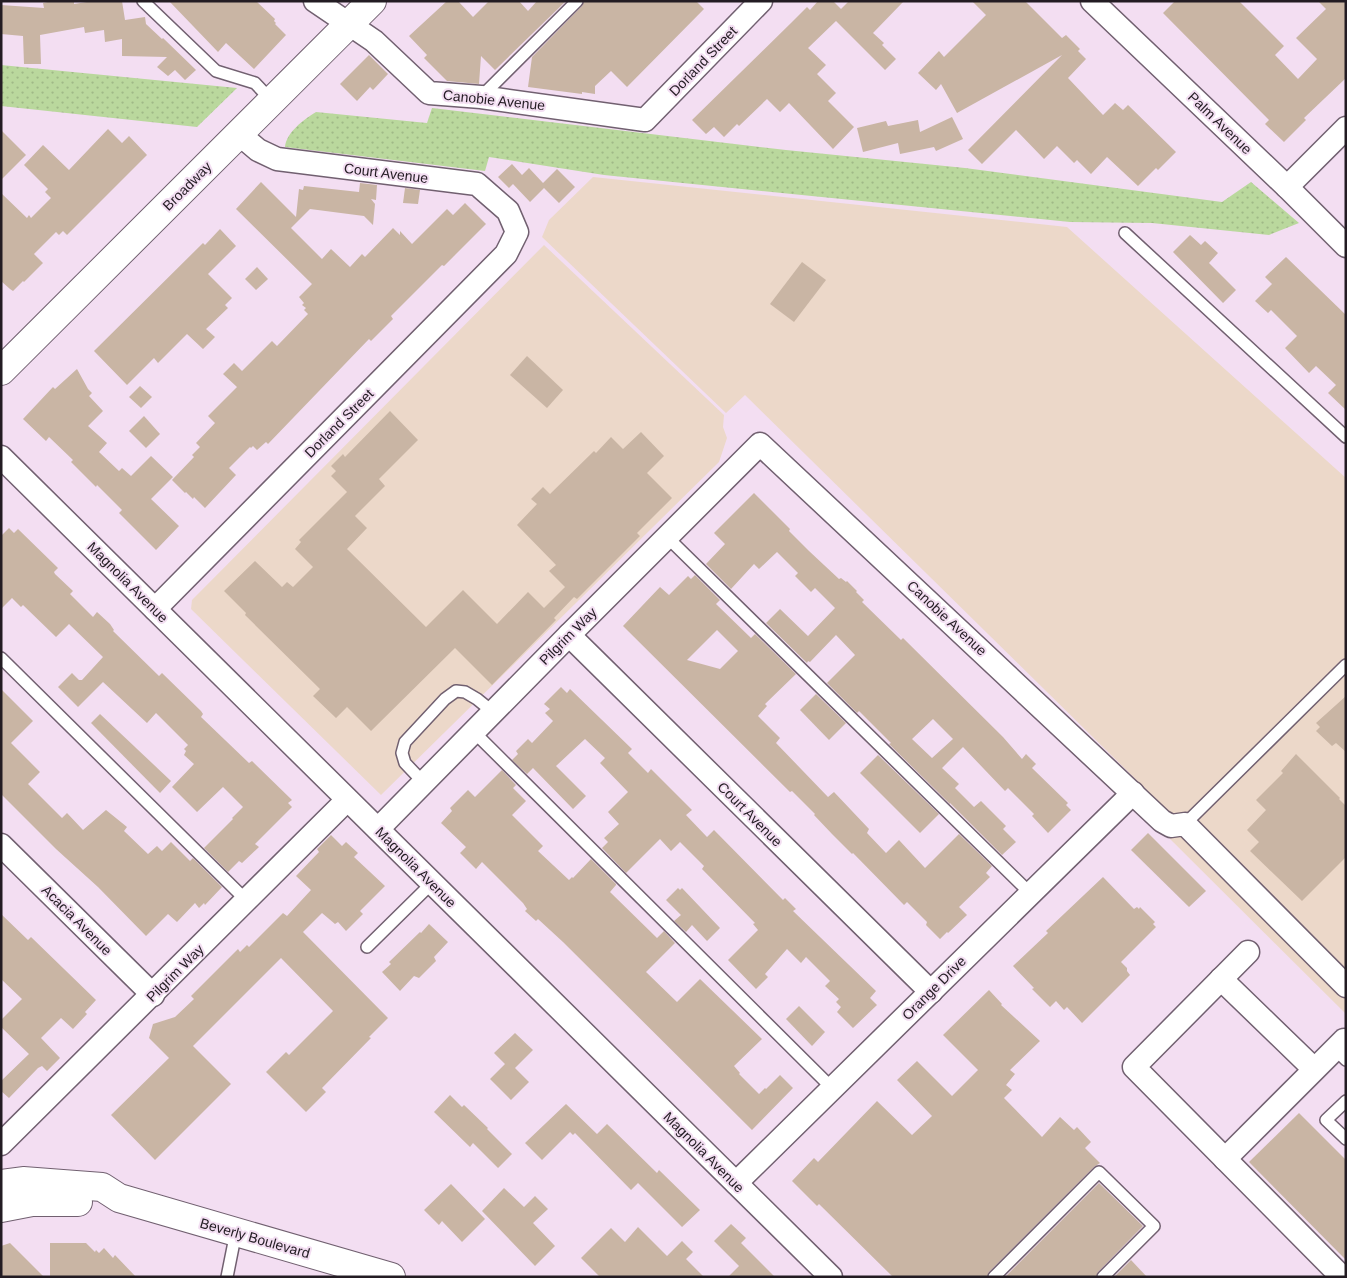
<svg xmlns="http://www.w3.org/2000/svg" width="1347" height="1278" viewBox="0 0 1347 1278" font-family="Helvetica,sans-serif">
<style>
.education{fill:#ecd8c9}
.grass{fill:url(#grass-dots)}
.building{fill:#c9b5a4;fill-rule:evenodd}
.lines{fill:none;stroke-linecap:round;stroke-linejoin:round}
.service-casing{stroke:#716070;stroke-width:14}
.minor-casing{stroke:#716070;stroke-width:25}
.tertiary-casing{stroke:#716070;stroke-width:30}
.secondary-casing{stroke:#716070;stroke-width:30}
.service{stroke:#fff;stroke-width:11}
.minor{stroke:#fff;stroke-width:22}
.tertiary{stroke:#fff;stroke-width:28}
.secondary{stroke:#fff;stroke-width:28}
.labels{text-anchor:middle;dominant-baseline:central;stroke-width:4;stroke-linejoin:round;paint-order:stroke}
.street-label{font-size:14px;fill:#231c23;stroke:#f3def2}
</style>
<defs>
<pattern id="grass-dots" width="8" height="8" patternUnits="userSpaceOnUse" patternTransform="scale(1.25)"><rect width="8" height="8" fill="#bad89d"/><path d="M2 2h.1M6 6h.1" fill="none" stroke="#a0b987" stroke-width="1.8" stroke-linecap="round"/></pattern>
</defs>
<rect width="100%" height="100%" fill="#f3def2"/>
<g class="education">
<polygon points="593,177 1067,227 1346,478 1346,1014 1159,828 1171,814 745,395 726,413 542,237 549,220"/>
<polygon points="544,245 724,415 723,427 727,438 719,462 381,795 191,609 192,600"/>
</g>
<g class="grass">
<polygon points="1,65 237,88 197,127 1,106"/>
<path d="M432 108 786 150 965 168 1222 202 1251 182 1299 223 1269 235 1152 223 1070 222 604 175 489 157 485 171 285 147C286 133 304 119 316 112L427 123Z"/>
</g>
<g class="building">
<polygon points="52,1 74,1 74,4 93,1 122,1 125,20 145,17 146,24 162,39 163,38 196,70 185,80 175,70 168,76 157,67 167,57 122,56 122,39 105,42 104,30 85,33 84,27 40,35 41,64 24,64 23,36 1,34 1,5 44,8 43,3"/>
<polygon points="169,1 256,1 275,19 274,21 276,23 275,24 286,35 254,69 226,43 218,52"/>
<polygon points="447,1 458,1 473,17 489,1 519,1 528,11 537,1 566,1 495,70 481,56 479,84 447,81 424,58 427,55 409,36"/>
<polygon points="584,1 696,1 704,9 627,87 611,71 595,86 595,94 582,92 582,94 528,87 532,57 582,6"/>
<polygon points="818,1 833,1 841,9 849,1 904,1 873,33 884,43 882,45 896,59 885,70 836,21 808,48 826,65 817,74 836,93 828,101 854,127 833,149 789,103 780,112 767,99 739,126 737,124 724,137 714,127 706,134 692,120 791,23 807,7 810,10"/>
<polygon points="972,1 1025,1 1062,38 1066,35 1080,49 1078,51 1086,59 1068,78 1103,115 1115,103 1123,110 1128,105 1176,152 1158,170 1156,168 1138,186 1107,157 1091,174 1077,160 1074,163 1057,146 1044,159 1016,130 982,164 968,150 1062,55 957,113 941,84 936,90 918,73 939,51 944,57 986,15"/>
<polygon points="1175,1 1239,1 1284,46 1275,55 1298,79 1317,59 1296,38 1326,9 1318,1 1346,1 1346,78 1304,118 1306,120 1284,142 1265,124 1269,120 1163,13"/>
<polygon points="369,55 388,74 373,90 370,87 357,101 340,84"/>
<polygon points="952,117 963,139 936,151 934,147 900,154 898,143 863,152 857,128 886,121 888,126 918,120 920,132"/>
<polygon points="108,129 122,143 129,136 147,155 67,235 63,231 59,235 56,232 34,254 43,263 24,282 23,281 13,291 10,289 1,281 1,193 27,218 29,215 31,218 51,198 45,192 48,189 24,165 43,145 69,170"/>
<polygon points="1,130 26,155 1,180"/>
<polygon points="512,164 522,175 529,168 543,183 557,169 575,187 559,203 544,188 530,202 513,184 509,188 498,177"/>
<polygon points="261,182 296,217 299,189 303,190 304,186 359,192 360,183 377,185 376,200 371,199 375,204 373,225 364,216 310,209 291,228 322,259 331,249 350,267 362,254 365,257 393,228 400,235 400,231 412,244 447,209 453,215 465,203 486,224 444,266 442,265 391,316 393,319 371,341 369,339 268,444 266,442 257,450 253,446 251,448 250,447 229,468 236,475 205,508 194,497 193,499 186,492 185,493 172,480 194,457 192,455 200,447 196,443 215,423 208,416 237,387 223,374 234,363 242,371 272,341 277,346 308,314 304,310 306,308 302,305 304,303 299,297 312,284 236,209"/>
<polygon points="405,188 420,190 418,204 403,203"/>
<polygon points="220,229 236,246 208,274 232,298 225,305 228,308 206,329 215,337 203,349 187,334 158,363 154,358 127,385 94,351 203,243 205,245"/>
<polygon points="1190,235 1201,245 1205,241 1218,253 1209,263 1236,290 1223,303 1173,252"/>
<polygon points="1286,257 1346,315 1346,410 1328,393 1336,385 1316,366 1309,373 1285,348 1297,336 1271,310 1268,313 1255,301 1272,284 1265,277"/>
<polygon points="802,262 826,280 794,322 770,304"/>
<polygon points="257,267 268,279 256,290 245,279"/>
<polygon points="527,356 563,390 547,408 510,375"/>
<polygon points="77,369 88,389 92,393 89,396 103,411 88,426 107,443 99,452 119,471 122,468 131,476 151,456 173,477 151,499 179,526 156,550 119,513 122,510 97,485 96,487 71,462 73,460 49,437 46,441 23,419 53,387 55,389"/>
<polygon points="140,386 152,397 141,408 129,397"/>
<polygon points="390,411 418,440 379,479 385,486 355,516 367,528 347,549 426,627 463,590 497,624 528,592 544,608 565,587 549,571 556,565 517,525 537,504 531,499 543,487 550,494 594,451 596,453 611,437 623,449 641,432 664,456 647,473 672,498 637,533 640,536 577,599 574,597 554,618 556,620 492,685 455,648 371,731 347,707 336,718 313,696 320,689 245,615 246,613 224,591 255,561 282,587 287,582 293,587 313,567 295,549 301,542 299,540 347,492 331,476 336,471 331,466 343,454 345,457"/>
<polygon points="144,416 160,434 146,448 129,431"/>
<path d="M754 493 790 529 789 531 809 551 839 579 841 578 846 582 847 581 857 591 856 592 864 600 862 602 901 640 903 638 1003 737 1022 759 1026 754 1036 764 1032 768 1068 803 1066 805 1071 810 1048 833 1032 816 1034 814 1008 788 1005 791 963 747 942 768 959 784 955 788 974 807 981 801 1006 826 1003 829 1016 842 1002 855 950 803V804L889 744 891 743 859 711 857 713 827 683 855 655 836 635 810 662 808 661 807 663 766 623 780 609 808 636 835 608 815 588 811 592 795 576 798 573 777 552 759 569 754 564 731 589 706 564 725 544 714 533ZM933 719 953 739 932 758 912 739Z"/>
<polygon points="9,528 14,533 18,529 58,568 54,572 55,574 73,591 70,594 93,617 97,612 110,624 114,630 113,631 159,676 162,673 201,711 203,714 201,717 249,763 252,761 292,800 288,803 292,807 255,844 259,847 242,863 239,861 228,872 204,848 233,819 232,818 243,807 223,787 197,812 172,787 194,764 184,755 186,751 184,749 188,745 156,713 147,723 103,682 78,707 58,687 72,673 79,680 82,680 103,657 69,624 56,637 23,605 21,607 12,598 1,609 1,536"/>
<path d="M695 575 720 600 716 604 751 638 755 634 796 674 765 704 767 706 758 716 780 738 776 743 828 797 834 792 869 829 867 833 886 853 899 840 925 868 959 834 992 866 986 873 990 877 959 907 967 915 948 933 947 932 940 939 926 925 927 922 907 902 904 905 853 853 852 854 832 834 814 815 815 814 792 791 790 792 623 626 660 587 669 595 688 576 691 579ZM717 630 738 651 720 669 687 660Z"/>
<polygon points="561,687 567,693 570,689 632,749 628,753 648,773 651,769 692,810 686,815 707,837 714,830 783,900 785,898 796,909 793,911 876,991 870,998 877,1005 853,1028 837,1012 841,1007 836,1002 839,999 825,986 830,981 806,957 801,963 787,949 765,974 768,977 756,989 728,960 758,930 753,924 755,923 702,869 704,866 680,842 671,851 660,839 626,873 602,848 608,842 604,838 619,824 608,812 628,792 600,763 605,758 585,739 556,766 586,796 573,809 533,768 527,774 512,760 518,754 516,751 528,739 532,743 553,721 545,713 550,709 544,704"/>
<polygon points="1,689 33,721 11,743 40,772 28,784 62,818 67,813 83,830 106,810 127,827 124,831 148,854 157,846 162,851 171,842 190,861 193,858 222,887 205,905 204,903 199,908 195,903 177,922 168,914 146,936 98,887 56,849 1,794"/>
<polygon points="816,694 846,723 829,740 800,710"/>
<polygon points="1346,696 1346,752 1336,743 1332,746 1316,731 1320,727 1316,723"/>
<polygon points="100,714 171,781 160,793 91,723"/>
<polygon points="1296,754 1340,798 1339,799 1346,806 1346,857 1302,901 1250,851 1259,842 1247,830 1266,810 1256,800 1283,773 1281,771"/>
<polygon points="878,755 939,814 920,833 860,773"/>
<polygon points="502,770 516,785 513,788 526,801 512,815 543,846 538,851 569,880 572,877 573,878 591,859 616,884 616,885 610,892 657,938 664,931 675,943 646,972 677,1002 700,979 762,1039 734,1066 740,1073 739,1074 759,1094 765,1088 766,1089 780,1075 793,1088 752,1130 563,942 538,919 536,921 525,911 527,909 523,903 482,862 476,869 460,853 466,847 441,823 452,811 450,808 468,790 475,797"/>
<polygon points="1148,833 1206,891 1189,907 1131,850"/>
<polygon points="331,835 342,846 346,842 358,853 354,857 385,886 360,911 363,914 346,931 338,922 335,924 322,913 303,932 388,1018 369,1037 371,1038 322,1088 326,1092 306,1112 266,1072 286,1052 289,1055 333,1011 281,958 193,1046 231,1084 155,1160 111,1115 169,1058 149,1038 153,1024 175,1017 194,999 191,996 238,949 240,952 247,945 249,947 283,913 287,916 311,890 296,876 319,852 317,849"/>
<polygon points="1103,877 1134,909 1137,907 1139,909 1140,907 1155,922 1153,924 1156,927 1121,962 1127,968 1127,971 1130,975 1082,1023 1067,1007 1064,1010 1056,1001 1050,1007 1032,989 1034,988 1013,966 1048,933 1046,931"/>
<polygon points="678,888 680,890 682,888 720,928 707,941 692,925 686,932 674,921 681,915 666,900"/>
<polygon points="1,914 28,940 31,937 96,1000 85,1012 87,1014 73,1029 61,1018 41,1038 60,1058 47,1071 42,1066 38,1068 9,1098 1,1091 1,1081 29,1054 1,1027 1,1020 22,999 1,979"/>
<polygon points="429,924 448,942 434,957 436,961 419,978 414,976 400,991 382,972 391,964 389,962 420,932 421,933"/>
<polygon points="989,990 1002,1004 1001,1005 1040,1041 1010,1070 1015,1074 1006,1085 1012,1090 1004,1098 1042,1137 1060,1117 1074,1130 1077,1127 1091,1142 1085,1148 1100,1163 1094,1167 989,1272 987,1277 893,1277 819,1204 817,1206 792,1181 814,1158 818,1162 877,1101 912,1135 932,1116 897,1080 917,1061 952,1096 978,1070 943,1035"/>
<polygon points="799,1006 825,1032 812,1046 786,1019"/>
<polygon points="515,1033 533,1050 515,1068 529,1082 511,1100 490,1079 505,1064 494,1053"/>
<polygon points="450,1095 462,1107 464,1105 488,1128 487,1129 512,1154 498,1168 473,1143 470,1147 434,1112"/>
<polygon points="566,1104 597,1134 607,1124 657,1173 659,1170 700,1210 682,1227 638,1183 631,1190 575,1133 573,1135 570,1132 542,1160 525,1143"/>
<polygon points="1299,1113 1346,1160 1346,1260 1249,1162"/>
<polygon points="1099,1183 1143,1226 1098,1272 1096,1277 1005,1277"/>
<polygon points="451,1184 485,1219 462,1242 442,1221 439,1225 424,1210"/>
<polygon points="504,1188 524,1207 535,1196 548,1209 533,1223 555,1246 535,1266 482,1211"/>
<polygon points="731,1224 746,1238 741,1243 775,1277 728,1277 739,1266 714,1241"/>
<polygon points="638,1227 667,1256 682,1241 693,1252 686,1259 704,1277 600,1277 581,1258 611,1228 625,1242"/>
<polygon points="10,1243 44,1277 1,1277 1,1246"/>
<polygon points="50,1243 86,1243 95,1252 96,1250 99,1253 104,1248 113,1258 115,1255 136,1277 50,1277"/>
<polygon points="1131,1260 1147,1277 1114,1277"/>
</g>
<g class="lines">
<defs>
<g id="service">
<polyline points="143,1 216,71 255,83 272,101"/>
<polyline points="481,97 577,1"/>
<polyline points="1125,233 1346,437"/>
<polyline points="667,537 1030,893"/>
<polyline points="1,658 247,901"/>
<polyline points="474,732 832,1088"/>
<polyline points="424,783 405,763 402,753 405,742 445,699 456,691 465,692 477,699 493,712"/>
<polyline points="1185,824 1346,665"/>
<polyline points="367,947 432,883"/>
<polyline points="1335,1049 1346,1060"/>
<polyline points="1346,1101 1326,1120 1346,1139"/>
<polyline points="227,1277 236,1232"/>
<polyline points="994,1277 1099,1172 1154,1226 1103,1277"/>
</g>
<g id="minor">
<polyline points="315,1 374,41 429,93 481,97 645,120 761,1"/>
<polyline points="1092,1 1287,187 1346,246"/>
<polyline points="1287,187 1346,128"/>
<polyline points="1,457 831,1277"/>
<polyline points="155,609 506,254 517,232 508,211 477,184 277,159 258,150 239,134"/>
<polyline points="569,635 931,992"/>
<polyline points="378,829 569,635 760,444 1162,821 1171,826 1185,824 1346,986"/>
<polyline points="1,845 153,995"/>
<polyline points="1248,952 1134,1067 1342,1277"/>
<polyline points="1221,979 1314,1069"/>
<polyline points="1,1144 347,800"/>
<polyline points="1225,1159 1344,1040"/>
<polyline points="736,1183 1133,793"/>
</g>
<polyline id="tertiary" points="1,371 372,1"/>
<g id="secondary">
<polyline points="1,1184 23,1181 102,1187 119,1198 391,1277"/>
<polyline points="1,1208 32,1202 78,1202"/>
</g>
</defs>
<use href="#service" class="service-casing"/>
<use href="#minor" class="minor-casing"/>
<use href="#tertiary" class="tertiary-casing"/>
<use href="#secondary" class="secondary-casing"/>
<use href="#service" class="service"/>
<use href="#minor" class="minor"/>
<use href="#tertiary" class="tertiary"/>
<use href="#secondary" class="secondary"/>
</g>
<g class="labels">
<g class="street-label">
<text transform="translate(703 61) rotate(-46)">Dorland Street</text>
<text transform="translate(494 100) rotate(6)">Canobie Avenue</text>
<text transform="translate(1220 123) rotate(44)">Palm Avenue</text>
<text transform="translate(386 173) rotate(7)">Court Avenue</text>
<text transform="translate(187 186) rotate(-45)">Broadway</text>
<text transform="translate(339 423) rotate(-45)">Dorland Street</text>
<text transform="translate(128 582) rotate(45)">Magnolia Avenue</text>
<text transform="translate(947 618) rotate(43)">Canobie Avenue</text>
<text transform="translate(568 636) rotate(-45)">Pilgrim Way</text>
<text transform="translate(750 814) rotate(45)">Court Avenue</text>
<text transform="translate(416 867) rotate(45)">Magnolia Avenue</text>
<text transform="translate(77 920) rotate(45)">Acacia Avenue</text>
<text transform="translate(175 973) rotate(-45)">Pilgrim Way</text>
<text transform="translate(934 988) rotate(-45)">Orange Drive</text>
<text transform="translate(704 1152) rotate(45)">Magnolia Avenue</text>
<text transform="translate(255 1238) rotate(16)">Beverly Boulevard</text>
</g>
</g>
<rect width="1347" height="1278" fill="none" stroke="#231c23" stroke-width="5"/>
</svg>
